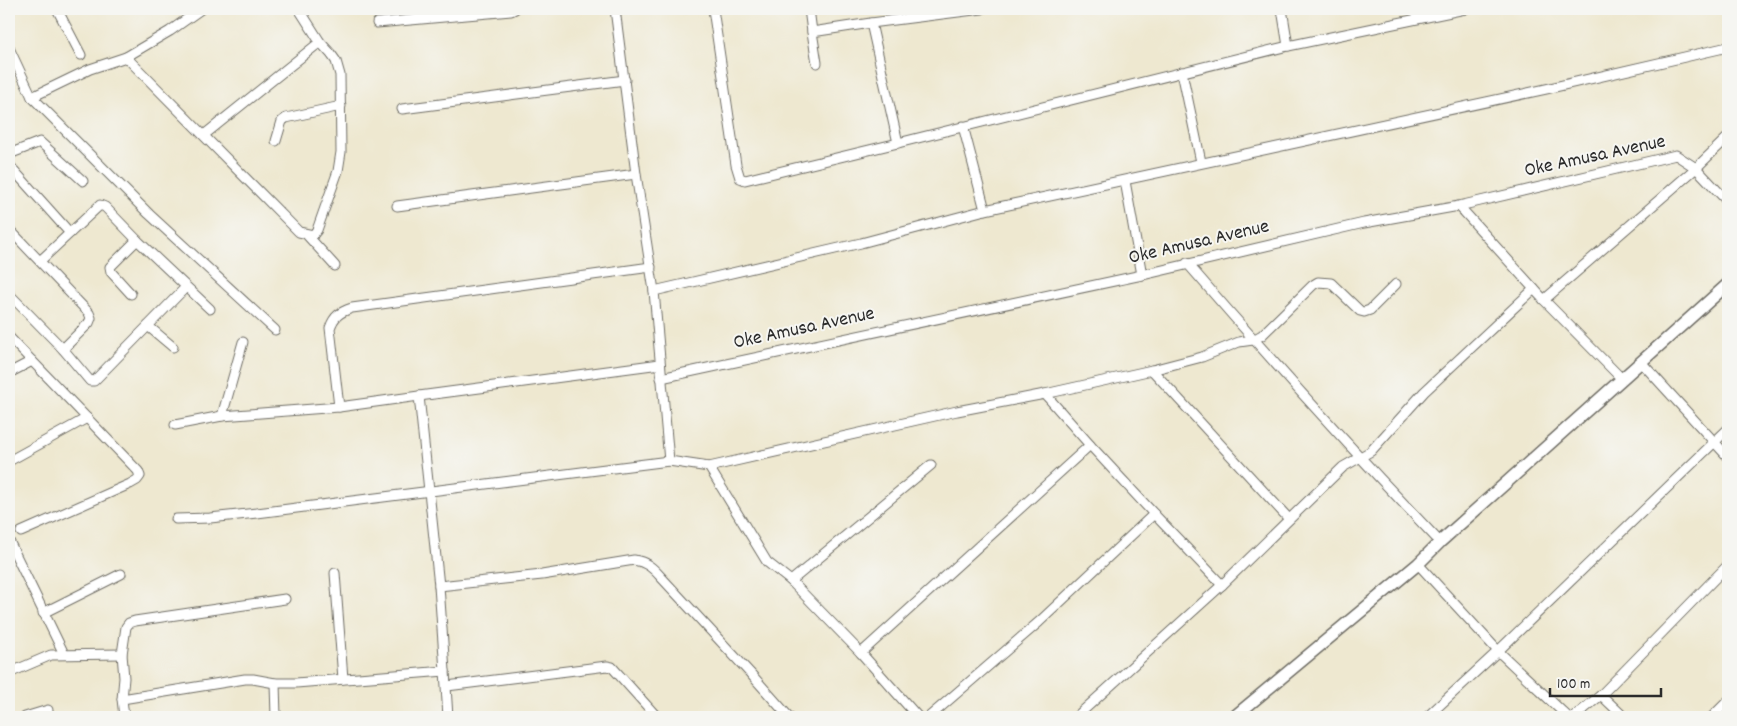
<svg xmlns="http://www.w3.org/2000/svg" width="1737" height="726" viewBox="0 0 1737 726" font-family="Dekko,sans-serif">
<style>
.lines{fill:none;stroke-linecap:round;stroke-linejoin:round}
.minor-casing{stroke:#6f6d65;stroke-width:11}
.tertiary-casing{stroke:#6f6d65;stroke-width:14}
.minor{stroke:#fff;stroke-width:9}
.tertiary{stroke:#fff;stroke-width:11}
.labels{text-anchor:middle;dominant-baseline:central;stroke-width:4;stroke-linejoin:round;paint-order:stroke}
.street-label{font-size:20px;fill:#2b2b2b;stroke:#f6f6f2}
</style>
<rect width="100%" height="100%" fill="#f6f6f2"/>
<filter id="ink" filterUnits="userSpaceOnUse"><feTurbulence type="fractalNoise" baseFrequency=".02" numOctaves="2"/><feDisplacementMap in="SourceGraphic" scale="10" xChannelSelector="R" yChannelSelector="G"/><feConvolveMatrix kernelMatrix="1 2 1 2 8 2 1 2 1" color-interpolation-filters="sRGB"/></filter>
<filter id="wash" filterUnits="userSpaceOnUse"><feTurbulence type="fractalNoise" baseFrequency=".0096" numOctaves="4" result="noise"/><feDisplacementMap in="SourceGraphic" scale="20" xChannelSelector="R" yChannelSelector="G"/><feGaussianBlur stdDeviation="1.12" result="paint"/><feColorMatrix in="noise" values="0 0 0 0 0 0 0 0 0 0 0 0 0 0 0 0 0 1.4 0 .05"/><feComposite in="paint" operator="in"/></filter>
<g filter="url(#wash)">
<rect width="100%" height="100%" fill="#eee8d0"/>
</g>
<g filter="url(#ink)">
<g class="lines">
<defs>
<g id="minor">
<polyline points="57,9 81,55"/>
<polyline points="615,9 636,174 654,291"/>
<polyline points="713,9 736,165 740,178 745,180 898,143 1288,46 1465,9"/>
<polyline points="809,9 812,32 871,23 898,143"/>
<polyline points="1282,9 1288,46"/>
<polyline points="377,23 511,11 515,9"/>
<polyline points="871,23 982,9"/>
<polyline points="812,32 817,63"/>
<polyline points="9,48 32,97"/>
<polyline points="126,57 170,31 201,9"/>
<polyline points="1182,72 1201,162"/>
<polyline points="402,109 625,80"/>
<polyline points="963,126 985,210"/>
<polyline points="204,135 320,42"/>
<polyline points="276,141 282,121 286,118 341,106"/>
<polyline points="9,154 40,142 83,181"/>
<polyline points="9,165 70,233"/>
<polyline points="1125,181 1142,275"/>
<polyline points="397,206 636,174"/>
<polyline points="1459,206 1544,300 1622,379"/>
<polyline points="9,229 89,313 91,318 89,323 63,349"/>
<polyline points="307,235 335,266"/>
<polyline points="40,261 100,205 105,207 137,240 210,309"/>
<path d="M1187 263C1269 358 1353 451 1440 542"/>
<polyline points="9,294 63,349 90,381 94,381 186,287"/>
<polyline points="131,294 111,272 110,267 137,240"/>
<polyline points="1544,300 1696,168 1728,137"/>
<polyline points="148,326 173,347"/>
<polyline points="275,330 149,214 32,97 90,69 126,57 299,232 313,235 317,230 338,171 341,152 340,75 336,61 331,54 320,42 299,9"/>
<polyline points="9,337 138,471 140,476 137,480 130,484 21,532"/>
<polyline points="1642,363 1728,457"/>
<path d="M660 364 419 396 439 586 542 575 634 560C646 562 652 567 660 576L750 673 789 717"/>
<polyline points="1152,370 1289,519"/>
<polyline points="9,373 32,361"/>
<polyline points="661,378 1142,275 1364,223 1459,206 1676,155 1696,168 1728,202"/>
<path d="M339 407 330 328C334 316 340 312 352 308L651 267"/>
<polyline points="222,416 243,342"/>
<polyline points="175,425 222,416 339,407 419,396"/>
<polyline points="1090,445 1154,514"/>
<polyline points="9,461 87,418"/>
<polyline points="709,467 957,411 1045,394 1152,370 1202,357 1239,342 1253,340 1262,335 1313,285 1318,282 1331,283 1360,311 1364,312 1370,310 1396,284"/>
<polyline points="176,519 210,518 257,513 669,461"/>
<polyline points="9,541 64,654"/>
<polyline points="1418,564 1498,651 1568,717"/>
<polyline points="335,573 343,679"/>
<polyline points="791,581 931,465"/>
<polyline points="285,599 135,621 129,623 126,627 122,654 124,678 122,699 245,679 253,679 275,683 296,683 445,671 439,586"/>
<polyline points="43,613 121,574"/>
<polyline points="861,653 1090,445 1045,394"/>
<polyline points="445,671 448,717"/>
<polyline points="9,673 51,655 122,654"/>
<polyline points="275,683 276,717"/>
<polyline points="447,686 607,666 612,667 657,717"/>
<polyline points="1601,695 1624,717"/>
<polyline points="122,699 124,717"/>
<polyline points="25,717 48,710"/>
<polyline points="918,717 861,653 791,581 767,562 709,467 669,461 654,291 861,243 985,210 1546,89 1728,47"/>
<polyline points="929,717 1039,622 1154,514 1222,585"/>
<polyline points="1076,717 1222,585 1343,467 1371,451 1424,392 1534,289"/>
<polyline points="1427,717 1495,654 1728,429"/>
<polyline points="1574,717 1601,695 1728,565"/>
<polyline points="1712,717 1728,701"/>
</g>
<polyline id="tertiary" points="1234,717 1418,564 1440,542 1728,284"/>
</defs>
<use href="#minor" class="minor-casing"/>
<use href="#tertiary" class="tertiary-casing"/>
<use href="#minor" class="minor"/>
<use href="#tertiary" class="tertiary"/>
</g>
</g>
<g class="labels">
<g class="street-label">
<text transform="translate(1595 157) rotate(-12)">Oke Amusa Avenue</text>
<text transform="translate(1199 243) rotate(-13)">Oke Amusa Avenue</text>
<text transform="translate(804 329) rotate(-12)">Oke Amusa Avenue</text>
</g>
</g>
<rect width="1737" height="726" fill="none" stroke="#f6f6f2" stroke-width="30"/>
<path d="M1550 688v8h111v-8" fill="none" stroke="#2b2b2b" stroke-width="2.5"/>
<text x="1557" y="688" font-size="15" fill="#2b2b2b" stroke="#f6f6f2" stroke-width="4" paint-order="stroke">100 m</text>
</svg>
